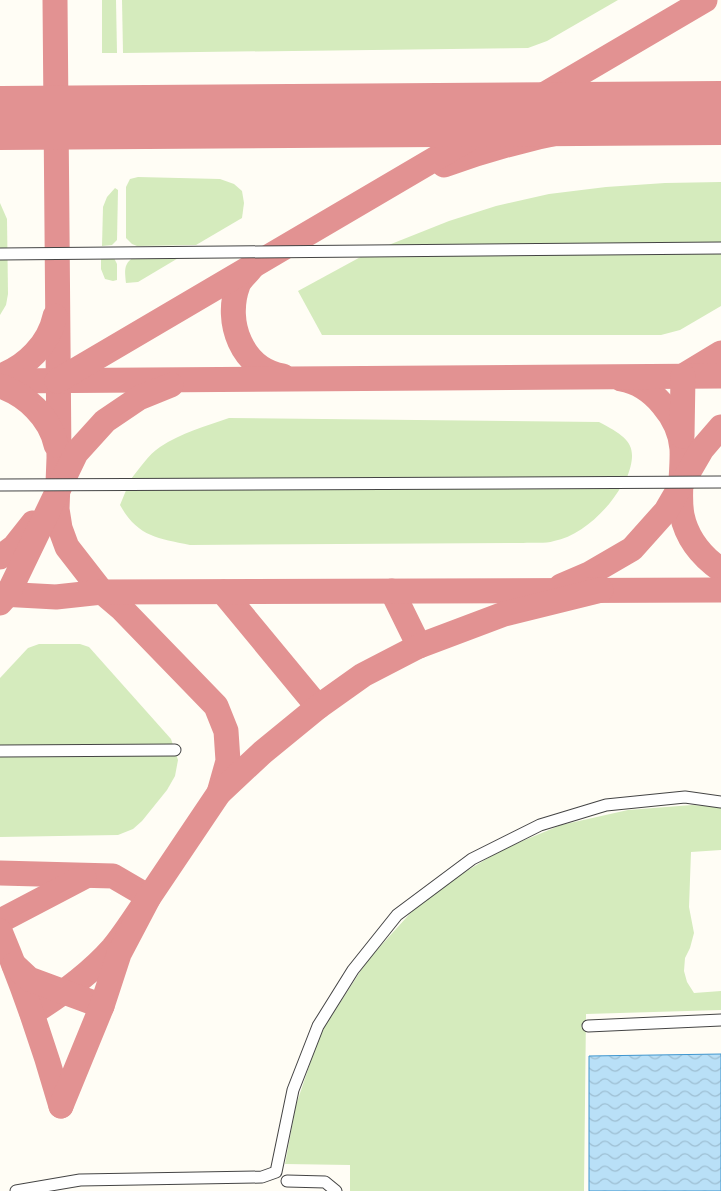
<svg xmlns="http://www.w3.org/2000/svg" width="721" height="1191" viewBox="0 0 721 1191" font-family="Georgia,serif">
<style>
.grass{fill:#d5ebbd}
.water{fill:url(#water-waves);stroke:#3f96cf}
.lines{fill:none;stroke-linecap:round;stroke-linejoin:round}
.taxiway{stroke:#e29292;stroke-width:25}
.runway{stroke:#e29292;stroke-width:64}
.minor-casing{stroke:#444;stroke-width:13}
.minor{stroke:#fff;stroke-width:11}
</style>
<defs>
<pattern id="water-waves" width="16" height="10" patternUnits="userSpaceOnUse" patternTransform="scale(1.25)"><rect width="16" height="10" fill="#b9e0f7"/><path d="M0 5q4-4 8 0t8 0" fill="none" stroke="#9ebfd3"/></pattern>
</defs>
<rect width="100%" height="100%" fill="#fffdf5"/>
<g class="grass">
<polygon points="102,0 116,0 117,53 102,53"/>
<polygon points="122,0 618,0 547,41 528,48 123,53"/>
<polygon points="138,177 220,179 234,184 242,191 244,203 242,218 196,245 137,246 132,244 126,238 126,187 130,179"/>
<polygon points="721,182 721,306 680,330 661,335 322,335 298,291 366,254 449,221 496,206 549,194 606,187 665,183"/>
<polygon points="115,188 118,190 117,240 112,245 102,246 103,207 107,197"/>
<polygon points="0,203 7,219 8,294 6,305 0,315"/>
<polygon points="101,257 114,258 117,264 117,280 113,281 105,279 101,269"/>
<path d="M134 257H180L138 282 126 283C125 271 123 264 134 257Z"/>
<path d="M229 418 599 422C629 438 640 445 626 480L131 479C140 468 148 455 160 447 181 433 206 426 229 418Z"/>
<path d="M622 485C609 509 581 536 554 541 545 544 533 542 523 543L190 545C157 538 138 537 120 505L127 488Z"/>
<polygon points="39,644 80,644 89,647 171,739 178,760 175,776 167,790 142,821 133,829 118,835 0,837 0,678 28,648"/>
<polygon points="692,805 721,807 721,850 691,852 689,907 694,933 690,948 685,958 684,971 687,982 694,993 721,991 721,1010 586,1014 584,1191 350,1191 350,1165 285,1164 296,1105 320,1034 367,961 415,908 460,875 503,849 561,825 628,810"/>
</g>
<polygon class="water" points="721,1054 721,1191 589,1191 589,1056"/>
<g class="lines">
<g class="taxiway">
<polyline points="55,0 59,458 57,509 60,528 67,547 102,592 122,609 216,706 226,731 228,761 219,793"/>
<path d="M444 165C532 133 613 120 706 114"/>
<path d="M252 267C248 273 240 279 238 285 224 322 242 369 283 376"/>
<path d="M0 376C26 367 49 344 55 316"/>
<polyline points="683,376 721,353"/>
<path d="M621 379C652 384 680 418 682 449 683 471 678 494 682 515 687 539 701 556 721 570"/>
<polyline points="0,381 721,376"/>
<polyline points="57,381 705,0"/>
<path d="M0 386C26 395 50 417 56 445"/>
<polyline points="682,436 683,376"/>
<polyline points="0,557 14,547 33,523"/>
<polyline points="561,586 589,574 632,549 666,511 702,449 721,427"/>
<polyline points="392,591 419,646"/>
<polyline points="223,592 318,707"/>
<polyline points="0,594 56,597 102,592 721,590"/>
<polyline points="0,603 8,594 76,453 105,421 139,398 171,385"/>
<path d="M0 873 113 876 149 897C137 914 126 932 113 948 90 974 61 995 32 1013"/>
<polyline points="0,921 84,877"/>
<path d="M0 931C24 988 44 1046 61 1106"/>
<polyline points="14,965 29,979 102,1006"/>
<polyline points="61,1106 102,1006 119,954 149,897 219,793 263,752 318,707 363,675 419,646 504,614 601,590"/>
</g>
<polyline class="runway" points="0,118 721,113"/>
<defs>
<g id="minor">
<polyline points="0,254 721,248"/>
<polyline points="0,485 721,482"/>
<polyline points="0,751 175,750"/>
<polyline points="588,1026 721,1020"/>
<polyline points="287,1181 325,1182 336,1191"/>
<polyline points="16,1191 80,1180 262,1177 276,1172 293,1090 318,1026 353,970 397,915 472,859 540,825 606,805 685,797 721,802"/>
</g>
</defs>
<use href="#minor" class="minor-casing"/>
<use href="#minor" class="minor"/>
</g>
</svg>
